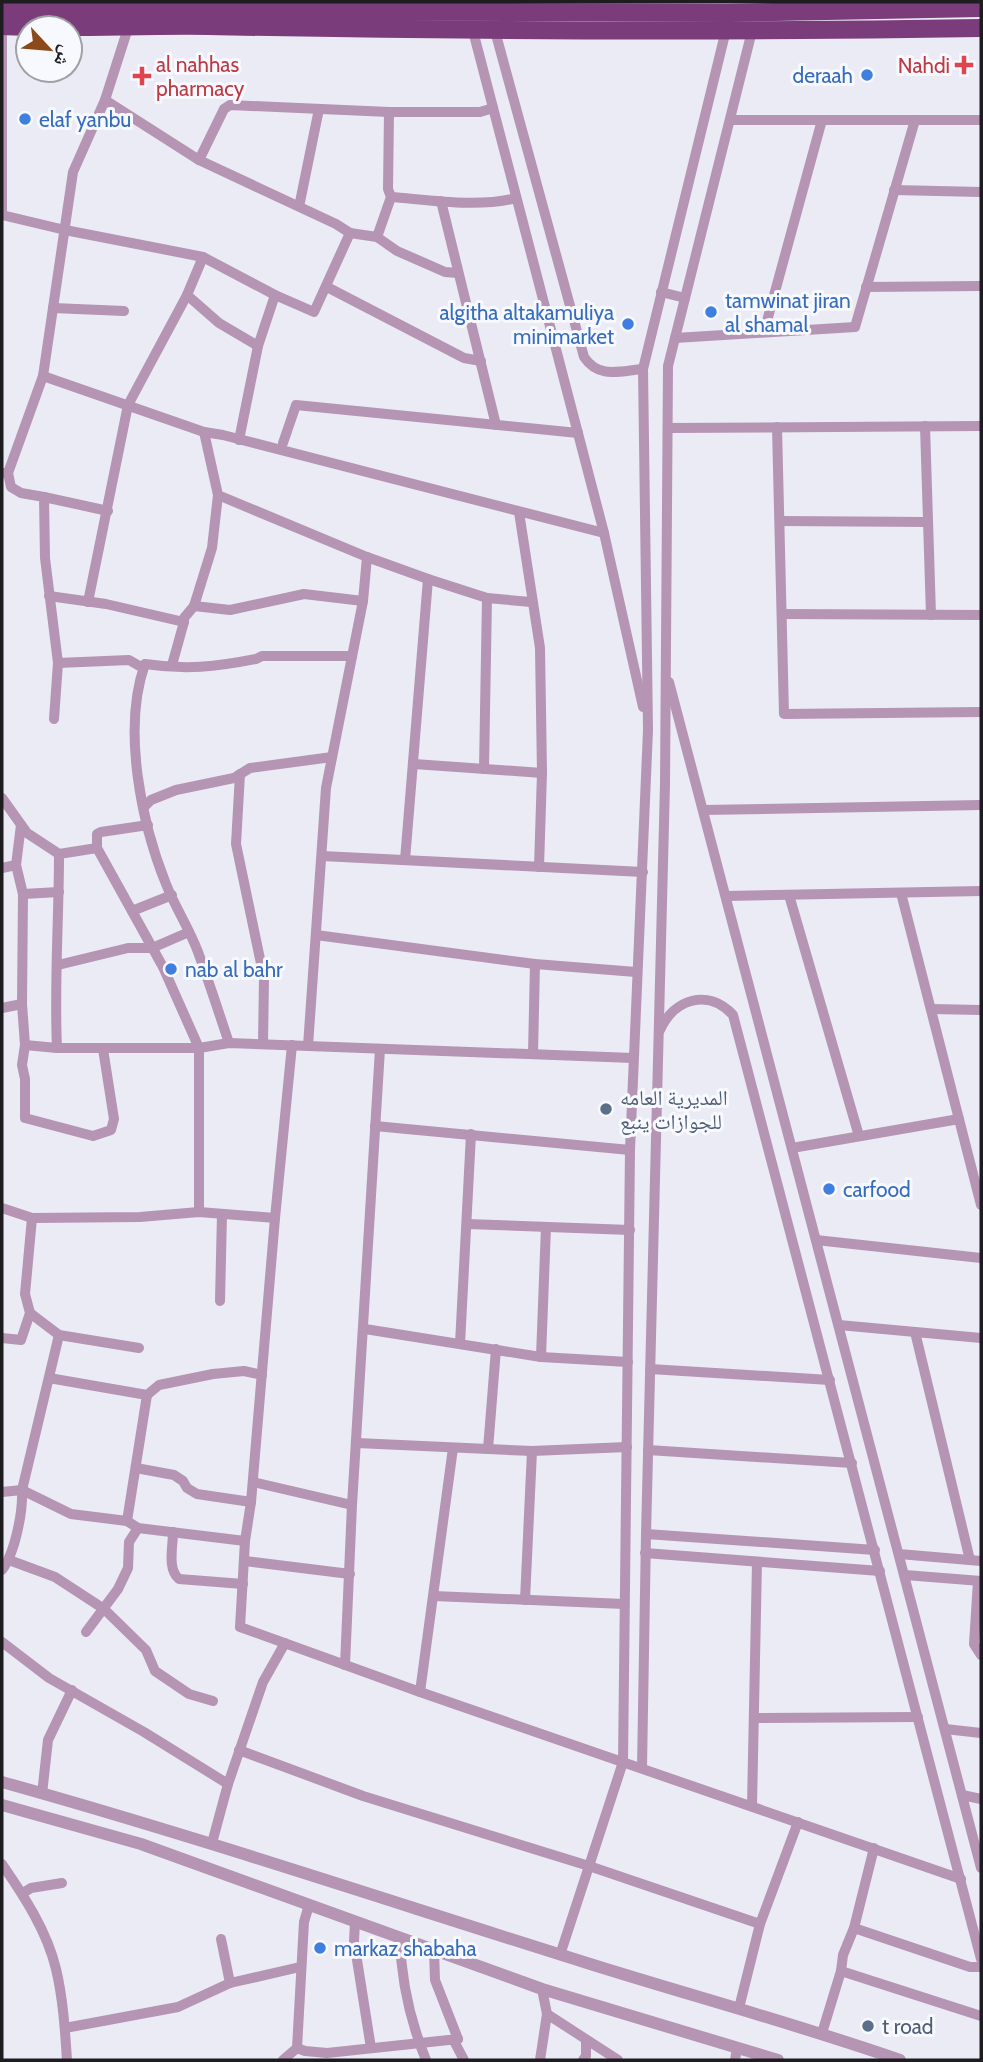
<svg xmlns="http://www.w3.org/2000/svg" width="983" height="2062" viewBox="0 0 983 2062" font-family="Cabin,'Noto Naskh Arabic',sans-serif">
<style>
.lines{fill:none;stroke-linecap:round;stroke-linejoin:round}
.minor{stroke:#b594b4;stroke-width:10}
.tertiary{stroke:#b594b4;stroke-width:12}
.trunk{stroke:#7a3c7a;stroke-width:18}
.health-dot{fill:#e0444e;stroke:#f8f9fe;stroke-width:2.5}
.shop-dot{fill:#3f7fe0;stroke:#f8f9fe;stroke-width:2.5}
.service-dot{fill:#5c6f8a;stroke:#f8f9fe;stroke-width:2.5}
.labels{text-anchor:middle;dominant-baseline:central;stroke-width:6;stroke-linejoin:round;paint-order:stroke}
.health-label{font-size:21px;fill:#be3a42;stroke:#f8f9fe;text-anchor:start}
.shop-label{font-size:21px;fill:#366cbe;stroke:#f8f9fe;text-anchor:start}
.service-label{font-size:21px;fill:#4e5e75;stroke:#f8f9fe;text-anchor:start}
</style>
<rect width="100%" height="100%" fill="#eaebf4"/>
<g class="lines">
<g class="minor">
<polyline points="473,31 604,533 643,707"/>
<path d="M495 31 584 357C599 379 619 371 643 369"/>
<polyline points="731,120 981,120"/>
<polyline points="199,160 224,109 230,105 389,112 480,112 493,108"/>
<polyline points="894,190 981,192"/>
<path d="M391 197C429 200 479 208 516 198"/>
<polyline points="441,201 496,425"/>
<polyline points="300,202 319,109"/>
<polyline points="2,215 65,230 203,257 275,295 314,312 350,233 336,224 199,160 105,100"/>
<polyline points="2,215 2,26"/>
<polyline points="350,233 377,237 397,251 445,272 458,273"/>
<polyline points="377,237 391,197 388,189 389,112"/>
<polyline points="327,287 464,358 481,361"/>
<polyline points="866,287 981,286"/>
<polyline points="661,292 685,298"/>
<polyline points="187,295 219,323 258,346"/>
<polyline points="53,308 124,311"/>
<polyline points="764,332 822,120"/>
<polyline points="675,338 855,327 915,120"/>
<polyline points="43,376 204,432 223,435 604,533"/>
<polyline points="925,426 931,615"/>
<polyline points="777,427 784,714 981,712"/>
<polyline points="668,428 981,426"/>
<polyline points="204,432 218,495 367,557 428,579 487,598 531,602"/>
<polyline points="239,440 258,346 275,295"/>
<polyline points="283,443 296,405 578,433"/>
<polyline points="2,473 8,473 43,376 73,172 105,100 129,25"/>
<polyline points="8,473 11,487 21,493 44,497 45,558 58,663 129,660 143,668"/>
<polyline points="44,497 108,511"/>
<polyline points="519,512 540,648 542,773 539,867"/>
<polyline points="780,521 928,522"/>
<polyline points="49,596 106,604 184,622 172,665"/>
<polyline points="88,602 128,405 187,295 203,257"/>
<polyline points="194,606 230,610 304,594 363,601"/>
<polyline points="782,614 981,615"/>
<polyline points="184,622 184,618 194,606 212,548 218,495"/>
<polyline points="669,682 981,1868"/>
<polyline points="54,719 58,663"/>
<polyline points="414,764 542,773"/>
<polyline points="484,769 487,598"/>
<polyline points="240,774 236,844 264,978 263,1044"/>
<polyline points="2,798 27,833 59,854 97,848 163,967 199,1048 229,1043 633,1058"/>
<polyline points="144,807 151,800 176,790 234,778 250,768 332,757"/>
<polyline points="703,810 981,805"/>
<polyline points="21,825 16,865 23,894 22,1004 25,1045 22,1065 25,1079 25,1118 93,1136 111,1130 114,1119 103,1049"/>
<polyline points="97,848 97,834 101,832 148,825"/>
<polyline points="322,856 643,872"/>
<polyline points="405,860 428,579"/>
<polyline points="2,868 16,865"/>
<polyline points="901,893 981,1205"/>
<polyline points="23,894 59,892"/>
<polyline points="789,895 859,1136"/>
<polyline points="726,896 981,891"/>
<polyline points="132,911 172,895"/>
<polyline points="316,935 535,964 636,972"/>
<polyline points="58,965 128,948 152,948 189,932"/>
<polyline points="2,1008 22,1004"/>
<polyline points="931,1009 981,1010"/>
<path d="M660 1030C674 999 708 988 733 1015L981 1959"/>
<path d="M229 1043C219 1013 209 982 198 952 189 928 175 907 166 884 141 822 122 728 145 664 185 670 216 667 256 659L262 656H352"/>
<polyline points="25,1045 57,1048 199,1048 199,1212"/>
<polyline points="292,1045 275,1218 251,1502 245,1541 240,1627 420,1692 961,1879"/>
<polyline points="308,1046 326,788 363,601 367,557"/>
<path d="M57 1048C54 984 59 919 59 854"/>
<polyline points="533,1054 535,964"/>
<polyline points="375,1126 630,1150"/>
<polyline points="792,1148 959,1119"/>
<polyline points="2,1208 32,1218 140,1217 199,1212 275,1218"/>
<polyline points="467,1224 630,1230"/>
<polyline points="816,1240 981,1258"/>
<polyline points="220,1301 222,1214"/>
<polyline points="30,1313 59,1335 139,1348"/>
<polyline points="839,1325 981,1338"/>
<polyline points="365,1329 541,1357 628,1362"/>
<polyline points="915,1332 970,1560"/>
<polyline points="2,1338 21,1340 30,1313 25,1294 32,1218"/>
<polyline points="460,1344 471,1134"/>
<polyline points="541,1357 546,1227"/>
<polyline points="650,1369 830,1380"/>
<polyline points="49,1378 147,1395 127,1521"/>
<polyline points="147,1395 159,1385 213,1374 244,1371 262,1375"/>
<polyline points="357,1443 532,1451 627,1447"/>
<polyline points="488,1449 496,1349"/>
<polyline points="648,1450 852,1463"/>
<polyline points="136,1468 174,1475 183,1481 187,1488 197,1494 251,1502"/>
<polyline points="253,1482 352,1505"/>
<polyline points="2,1492 22,1490 71,1514 127,1521 138,1528 245,1541"/>
<path d="M173 1532C173 1547 167 1569 179 1579L243 1584"/>
<polyline points="646,1534 875,1550"/>
<polyline points="645,1553 880,1571"/>
<polyline points="899,1554 981,1561"/>
<polyline points="9,1560 55,1577 104,1609 146,1650 155,1671 189,1694 213,1701"/>
<polyline points="245,1561 350,1574"/>
<path d="M2 1570C15 1553 23 1512 22 1490L59 1335"/>
<polyline points="905,1575 981,1581"/>
<polyline points="978,1581 974,1644 981,1655"/>
<polyline points="434,1596 624,1604"/>
<polyline points="525,1600 532,1451"/>
<polyline points="86,1632 118,1589 128,1568 129,1542 138,1528"/>
<polyline points="2,1642 49,1678 144,1732 228,1784"/>
<polyline points="345,1665 352,1505 380,1049"/>
<polyline points="420,1692 453,1448"/>
<polyline points="755,1718 918,1717"/>
<polyline points="945,1729 981,1733"/>
<polyline points="239,1750 363,1796 589,1866 760,1924"/>
<polyline points="642,1768 646,1534 665,784 668,366 752,31"/>
<polyline points="42,1794 48,1740 72,1690"/>
<polyline points="962,1795 981,1799"/>
<polyline points="752,1806 757,1562"/>
<polyline points="212,1843 228,1784 263,1682 285,1643"/>
<path d="M2 1864C24 1896 47 1931 56 1969 63 1998 65 2030 67 2060"/>
<polyline points="23,1893 31,1888 62,1883"/>
<polyline points="355,1922 354,1941 371,2048"/>
<polyline points="854,1928 970,1967 981,1967"/>
<path d="M400 1938C401 1979 411 2023 426 2060"/>
<polyline points="221,1939 230,1983"/>
<polyline points="434,1950 435,1980 458,2039 454,2041 464,2060"/>
<polyline points="560,1955 623,1762 630,1150 648,730 643,369 726,30"/>
<polyline points="841,1971 981,2016"/>
<polyline points="739,2008 760,1924 798,1822"/>
<polyline points="547,2014 618,2060"/>
<polyline points="65,2028 178,2007 230,1983 300,1967"/>
<polyline points="822,2033 841,1971 843,1955 854,1928 874,1848"/>
<polyline points="297,2048 304,1922 309,1905"/>
<polyline points="283,2060 297,2048 305,2051 327,2053 458,2039"/>
<polyline points="540,2060 547,2014 542,1989"/>
<polyline points="583,2060 586,2056 586,2040"/>
<polyline points="735,2060 737,2048"/>
</g>
<g class="tertiary">
<path d="M2 1782C199 1837 392 1902 587 1963 692 1996 797 2024 900 2060"/>
<polyline points="2,1805 141,1844 542,1989 778,2060"/>
</g>
<g class="trunk">
<polyline points="2,10 729,13 981,8"/>
<path d="M2 26C70 29 139 25 208 26 466 31 723 32 981 28"/>
</g>
</g>
<g class="health-dot">
<path d="M960.5 54.5h7v7h7v7h-7v7h-7v-7h-7v-7h7z"/>
<path d="M138.5 65.5h7v7h7v7h-7v7h-7v-7h-7v-7h7z"/>
</g>
<g class="shop-dot">
<circle cx="867" cy="75" r="7"/>
<circle cx="25" cy="119" r="7"/>
<circle cx="711" cy="312" r="7"/>
<circle cx="628" cy="324" r="7"/>
<circle cx="171" cy="969" r="7"/>
<circle cx="829" cy="1189" r="7"/>
<circle cx="320" cy="1948" r="7"/>
</g>
<g class="service-dot">
<circle cx="606" cy="1109" r="7"/>
<circle cx="868" cy="2026" r="7"/>
</g>
<g class="labels">
<g class="health-label">
<text x="156" y="64">al nahhas<tspan x="156" dy="24">pharmacy</tspan></text>
<text x="950" y="65" text-anchor="end">Nahdi</text>
</g>
<g class="shop-label">
<text x="853" y="75" text-anchor="end">deraah</text>
<text x="39" y="119">elaf yanbu</text>
<text x="725" y="300">tamwinat jiran<tspan x="725" dy="24">al shamal</tspan></text>
<text x="614" y="312" text-anchor="end">algitha altakamuliya<tspan x="614" dy="24">minimarket</tspan></text>
<text x="185" y="969">nab al bahr</text>
<text x="843" y="1189">carfood</text>
<text x="334" y="1948">markaz shabaha</text>
</g>
<g class="service-label">
<text x="620" y="1097">المديرية العامه<tspan x="620" dy="24">للجوازات ينبع</tspan></text>
<text x="882" y="2026">t road</text>
</g>
</g>
<rect width="983" height="2062" fill="none" stroke="#1d1d20" stroke-width="7"/>
<g transform="translate(49 49) rotate(116)"><circle r="33" fill="#f8f9fe" stroke="#a0a1a5" stroke-width="2"/>
<path d="M0-5L12 26L0 18L-12 26Z" fill="#8c4a19"/>
<text y="-10" font-size="19" font-weight="bold" text-anchor="middle" fill="#1d1d20">ش</text>
</g>
</svg>
